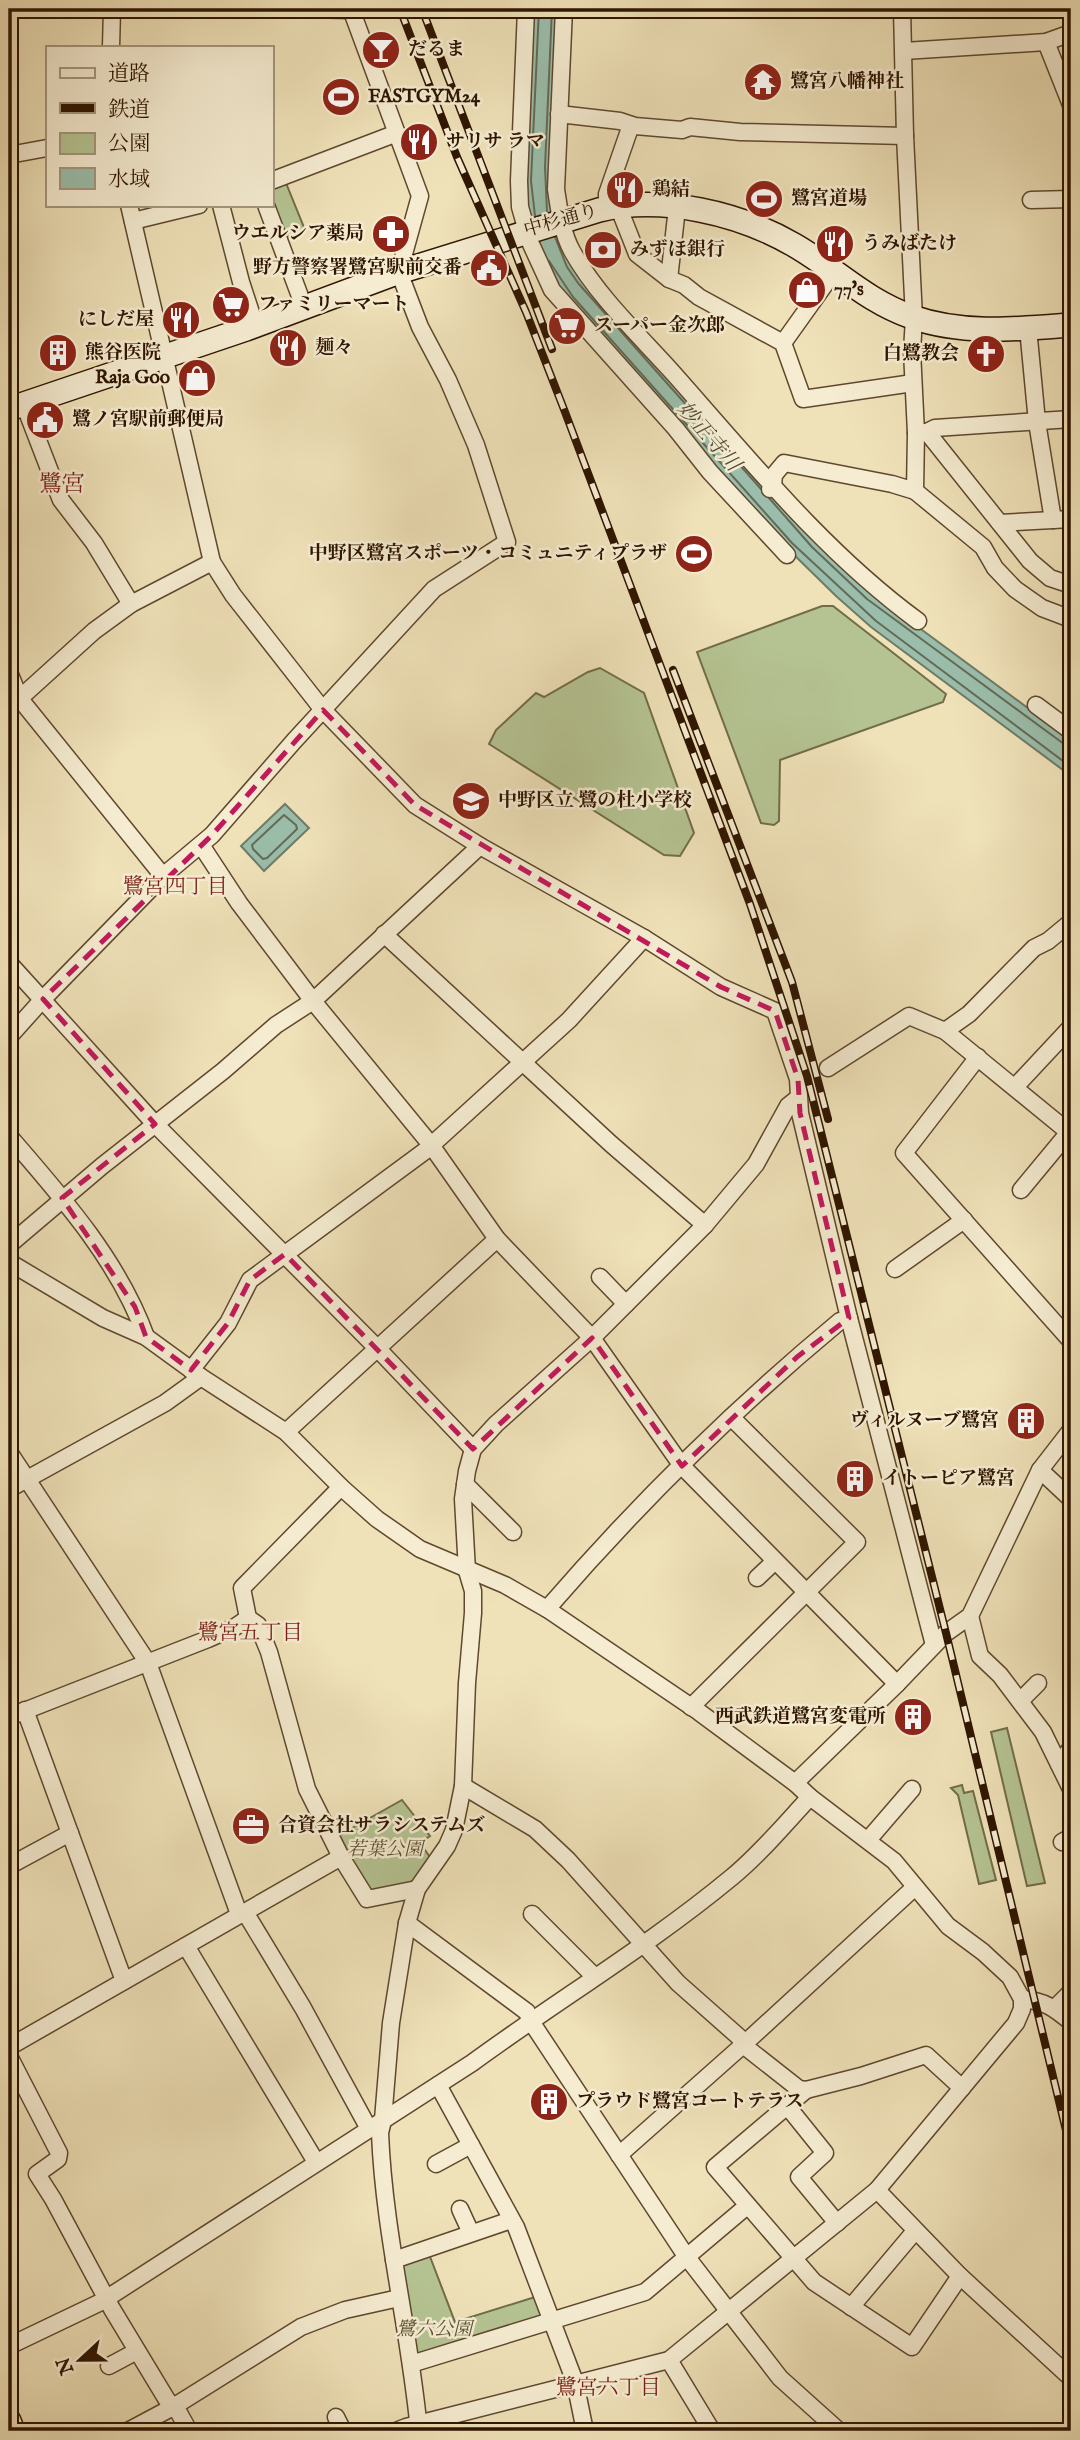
<svg xmlns="http://www.w3.org/2000/svg" width="1080" height="2440" viewBox="0 0 1080 2440" font-family="'IM FELL English','Noto Serif JP',serif">
<style>
.green{fill:#b5c392;stroke:#726c49;stroke-width:2}
.water{fill:#9abeab;stroke:#6f7a67;stroke-width:2}
.lines{fill:none;stroke-linecap:round;stroke-linejoin:round}
.shore{stroke:#646a56;stroke-width:2}
.minor-casing{stroke:#5f482e;stroke-width:19}
.secondary-casing{stroke:#2f1500;stroke-width:26}
.minor{stroke:#f5ecd1;stroke-width:16}
.secondary{stroke:#f5ecd1;stroke-width:23}
.rail-casing{stroke:#2f1500;stroke-width:8}
.rail{stroke:#f5ecd1;stroke-width:5;stroke-dasharray:16;stroke-linecap:butt}
.marked{fill:none;stroke:#c2185b;stroke-width:5;stroke-dasharray:14 9;stroke-linejoin:round}
.labels{text-anchor:middle;dominant-baseline:central;stroke-width:5;stroke-linejoin:round;paint-order:stroke}
.poi-label{font-size:19px;font-weight:bold;fill:#2f1500;stroke:#f5ecd1;text-anchor:start}
.street-label{font-size:19px;fill:#2f1500;stroke:#f5ecd1}
.park-label{font-size:19px;font-style:italic;fill:#5e5233;stroke:#f5ecd1}
.water-label{font-size:21px;font-style:italic;fill:#54503c;stroke:#f5ecd1}
.neighbourhood-label{font-size:21px;fill:#7a1f14;stroke:#f5ecd1}
.quarter-label{font-size:23px;fill:#7a1f14;stroke:#f5ecd1}
</style>
<rect width="100%" height="100%" fill="#efe1b8"/>
<filter id="stains"><feTurbulence type="fractalNoise" baseFrequency=".00286" numOctaves="4"/><feColorMatrix values="0 0 0 0 .2 0 0 0 0 .09 0 0 0 0 .02 0 0 0 .5 -.17"/></filter>
<radialGradient id="worn" r=".72"><stop offset=".6" stop-color="#630" stop-opacity="0"/><stop offset="1" stop-color="#630" stop-opacity=".3"/></radialGradient>
<g class="green">
<polygon points="286,183 305,230 285,238 271,202 271,188"/>
<polygon points="822,606 833,606 946,694 943,702 780,760 779,821 774,825 761,823 697,652"/>
<polygon points="600,668 644,693 694,833 680,856 664,855 489,744 496,730 536,693 544,697 588,672"/>
<polygon points="1007,1728 1045,1883 1027,1886 991,1732"/>
<polygon points="962,1785 964,1793 973,1791 996,1880 979,1884 958,1795 951,1788"/>
<polygon points="402,1800 430,1836 420,1843 432,1860 413,1884 369,1892 336,1837"/>
<polygon points="429,2254 455,2322 535,2297 543,2316 417,2358 399,2266"/>
</g>
<g class="water">
<polygon points="532,9 559,9 552,168 583,278 914,624 1071,740 1071,776 871,627 836,596 787,548 568,301 550,276 531,230 524,181"/>
<polygon points="285,804 309,828 264,871 241,846"/>
</g>
<g class="lines">
<g class="shore">
<polyline points="547,212 545,167 552,9"/>
<polyline points="535,216 531,181 539,9"/>
<polyline points="555,237 567,267 578,283 761,489"/>
<polyline points="549,261 573,297 792,543 876,621 1071,767"/>
<polyline points="769,498 812,547 867,599 1064,744 1071,745"/>
<polygon points="284,815 296,825 297,829 267,858 263,859 253,849 252,845"/>
</g>
<defs>
<g id="minor">
<polyline points="307,9 351,10"/>
<polyline points="526,9 519,181 520,207 530,242 552,290 676,429 710,472 787,555"/>
<path d="M564 9 556 189C559 209 562 233 572 251 598 297 639 335 674 374 751 461 824 552 918 621"/>
<polyline points="1046,42 1071,105"/>
<polyline points="111,47 112,9"/>
<polyline points="904,51 1046,42 1071,33"/>
<polyline points="559,114 620,121 635,126 682,130 690,127 740,132 905,136"/>
<polyline points="9,155 47,148"/>
<polyline points="271,181 397,133"/>
<polyline points="1031,200 1071,199"/>
<polyline points="129,205 212,562 233,595 323,710 415,805 480,846 644,938 721,987 775,1011 798,1079 800,1113 849,1318 934,1645"/>
<polyline points="221,205 241,282 255,325"/>
<polyline points="266,205 304,307"/>
<polyline points="621,206 622,216 637,254 669,279 684,285 699,297 783,343 803,399 913,383"/>
<polyline points="607,208 607,194 631,125"/>
<polyline points="133,221 199,205"/>
<polyline points="669,279 677,208"/>
<polyline points="1028,328 1037,422 1053,520"/>
<polyline points="783,343 833,273"/>
<polyline points="24,404 61,500 94,543 131,604"/>
<polyline points="927,432 935,428 1071,419"/>
<polyline points="916,433 927,432 1030,561 1050,578 1071,585"/>
<polyline points="770,489 773,486 774,475 784,463 892,484 915,491 916,433 912,351 914,318 905,136 902,9"/>
<polyline points="915,491 983,547 995,568 1015,589 1042,608 1071,619"/>
<polyline points="1000,523 1071,519"/>
<polyline points="9,672 20,699 163,876"/>
<polyline points="1036,705 1071,731"/>
<polyline points="9,708 94,631 131,604 212,562"/>
<polyline points="201,845 239,903 313,1001 431,1145 497,1239 592,1338 682,1466 897,1684"/>
<polyline points="384,934 611,1144 705,1225"/>
<polyline points="9,963 155,1124 377,1348 473,1449"/>
<polyline points="945,1031 969,1014 1034,948 1048,941 1071,922"/>
<polyline points="9,1037 43,999 163,876 212,835 294,741 434,589 507,542 476,445 448,380 420,327 399,272 420,196 351,9"/>
<polyline points="978,1057 904,1153 1071,1341"/>
<polyline points="828,1068 909,1016 945,1031 1071,1134"/>
<polyline points="1015,1087 1071,1027"/>
<path d="M9 1136C61 1196 119 1261 146 1337"/>
<polyline points="1021,1190 1069,1132"/>
<polyline points="9,1245 102,1166 223,1071 276,1025 313,1001 480,846"/>
<polyline points="9,1262 103,1318 146,1337 201,1377 286,1432 341,1487 377,1519 420,1549 505,1585 547,1609 699,1712 795,1783 810,1797 894,1861 948,1926 983,1952 1010,1977 1022,1999 1022,2009 1016,2023 877,2190 669,2360 406,2427 396,2431"/>
<polyline points="895,1269 964,1220"/>
<polyline points="600,1277 626,1304"/>
<polyline points="191,1370 228,1323 250,1280 425,1151 569,1020 644,938"/>
<polyline points="286,1432 497,1239"/>
<polyline points="9,1452 148,1663 239,1914"/>
<polyline points="1040,1470 1071,1499"/>
<polyline points="465,1484 513,1532"/>
<polyline points="341,1487 242,1588 248,1618 258,1625 269,1652 307,1789 341,1857 367,1899 417,1889"/>
<polyline points="9,1489 165,1403 201,1377"/>
<polyline points="757,1578 775,1561"/>
<path d="M547 1609C636 1506 735 1408 840 1321L849 1318"/>
<polyline points="970,1616 980,1656 1000,1675 1043,1732 1071,1789"/>
<polyline points="1020,1701 1038,1683"/>
<polyline points="691,1707 857,1542 732,1418"/>
<polyline points="25,1710 124,1981"/>
<polyline points="9,1717 208,1639 235,1627 248,1618"/>
<polyline points="1059,1764 1071,1748"/>
<polyline points="795,1783 897,1684 946,1633 970,1616 1040,1470 1071,1430"/>
<polyline points="463,1786 535,1829 568,1860 678,1983 739,2037 743,2045 799,2089 806,2090 861,2076 926,2055 962,2088"/>
<polyline points="868,1840 912,1789"/>
<polyline points="1062,1842 1071,1837"/>
<polyline points="9,1866 70,1833"/>
<polyline points="245,1912 303,2008 369,2129"/>
<polyline points="532,1914 594,1976"/>
<polyline points="407,1923 527,2012 530,2020 686,2256 780,2378 839,2431"/>
<polyline points="186,1946 316,2162"/>
<path d="M1022 1999C1045 2001 1054 2008 1071 2022"/>
<polyline points="1056,2007 1071,1992"/>
<polyline points="9,2047 341,1857"/>
<polyline points="9,2056 59,2153 58,2159 37,2174 53,2199 112,2309 167,2400 179,2413 189,2431"/>
<polyline points="438,2085 516,2227 575,2382 585,2431"/>
<polyline points="806,2090 715,2167 814,2282 912,2347 960,2276"/>
<polyline points="788,2107 825,2153 799,2177 837,2223"/>
<polyline points="619,2155 743,2045 915,1887"/>
<polyline points="436,2164 471,2145"/>
<polyline points="877,2190 960,2276 1071,2378"/>
<polyline points="460,2209 471,2233"/>
<polyline points="394,2260 511,2220"/>
<polyline points="851,2307 915,2231"/>
<path d="M9 2346 101 2302 472 2063C558 2000 650 1945 732 1877 760 1854 785 1824 810 1797"/>
<polyline points="669,2360 712,2431"/>
<polyline points="411,2364 645,2292 747,2206"/>
<polyline points="109,2366 137,2351"/>
<polyline points="336,2417 343,2431"/>
<polyline points="128,2431 173,2407 301,2327 345,2310 399,2298"/>
<path d="M419 2431C410 2331 384 2234 380 2133L383 2120 391 2023 407 1923 417 1889 447 1846 454 1830 463 1786 467 1683 473 1613V1591L467 1571 463 1499 467 1471 473 1449 496 1424 592 1338 705 1225 756 1164 788 1106 798 1098"/>
</g>
<g id="secondary">
<path d="M9 409 246 329 399 272 599 210C662 195 739 213 794 245 836 269 864 300 912 317 963 335 1019 329 1071 325"/>
<polyline points="9,2421 13,2431"/>
</g>
</defs>
<use href="#minor" class="minor-casing"/>
<use href="#secondary" class="secondary-casing"/>
<use href="#minor" class="minor"/>
<use href="#secondary" class="secondary"/>
<defs>
<g id="rail">
<polyline points="400,9 457,157 526,312 565,412 750,904 807,1076 946,1633 1071,2151"/>
<polyline points="422,9 552,349"/>
<polyline points="673,670 792,982 828,1119"/>
</g>
</defs>
<use href="#rail" class="rail-casing"/>
<use href="#rail" class="rail"/>
</g>
<path class="marked" d="M323 710 415 805 721 987 775 1011 798 1079 800 1113 849 1318 797 1357 682 1466 592 1338 473 1449 285 1254 250 1280 228 1323 191 1370 146 1337 135 1307 62 1198 155 1124 43 999 212 835Z"/>
<defs>
<symbol id="bar-disc" viewBox="-11 -11 22 22"><circle r="9.5" fill="#8f2418" stroke="#f5ecd1"/><path d="M-6-5H6L.8 .8V4.5H3.5V6h-7V4.5H-.8V.8Z" fill="#fff"/></symbol>
<symbol id="temple-disc" viewBox="-11 -11 22 22"><circle r="9.5" fill="#8f2418" stroke="#f5ecd1"/><path d="M0-6L5-2H3V0L6.5 2.5H4V6H1.5V3h-3V6H-4V2.5H-6.5L-3 0V-2H-5Z" fill="#fff"/></symbol>
<symbol id="stadium-disc" viewBox="-11 -11 22 22"><circle r="9.5" fill="#8f2418" stroke="#f5ecd1"/><path d="M0-5a6.5 5 0 1 0 0 10a6.5 5 0 1 0 0-10ZM-3.5-1.8h7v3.6h-7Z" fill="#fff"/></symbol>
<symbol id="restaurant-disc" viewBox="-11 -11 22 22"><circle r="9.5" fill="#8f2418" stroke="#f5ecd1"/><path d="M-5-6h1v4h1v-4h1v4h1v-4h1v5L-1.5 .5V6h-2V.5L-5-1ZM5-6V6H3V1.5H1.5Q1.5-4 5-6Z" fill="#fff"/></symbol>
<symbol id="pharmacy-disc" viewBox="-11 -11 22 22"><circle r="9.5" fill="#8f2418" stroke="#f5ecd1"/><path d="M-2-6h4v4h4v4h-4v4h-4v-4h-4v-4h4Z" fill="#fff"/></symbol>
<symbol id="bank-disc" viewBox="-11 -11 22 22"><circle r="9.5" fill="#8f2418" stroke="#f5ecd1"/><path d="M-6-4H6V4H-6ZM0-2.3a2.3 2.3 0 1 0 0 4.6a2.3 2.3 0 1 0 0-4.6Z" fill="#fff"/></symbol>
<symbol id="civic-disc" viewBox="-11 -11 22 22"><circle r="9.5" fill="#8f2418" stroke="#f5ecd1"/><path d="M-.6-6.5H3V-4.5H.6V-3L4-1V1h2V6H-6V1h2V-1L-.6-3ZM-1.2 2.5V6h2.4V2.5Z" fill="#fff"/></symbol>
<symbol id="shop-disc" viewBox="-11 -11 22 22"><circle r="9.5" fill="#8f2418" stroke="#f5ecd1"/><path d="M-5-2.5h2.3a2.7 3.5 0 0 1 5.4 0H5L5.5 6h-11ZM-1.5-2.5h3a1.5 2.3 0 0 0-3 0Z" fill="#fff"/></symbol>
<symbol id="supermarket-disc" viewBox="-11 -11 22 22"><circle r="9.5" fill="#8f2418" stroke="#f5ecd1"/><path d="M-6-5.5h2.5l.6 2H6L4.5 2H-2.5L-4.4-4H-6ZM-1.5 3.2a1.3 1.3 0 1 0 .1 0ZM3 3.2a1.3 1.3 0 1 0 .1 0Z" fill="#fff"/></symbol>
<symbol id="building-disc" viewBox="-11 -11 22 22"><circle r="9.5" fill="#8f2418" stroke="#f5ecd1"/><path d="M-4-6H4V6H1V3H-1V6H-4ZM-2.5-4.3h1.7v1.8h-1.7ZM.8-4.3h1.7v1.8H.8ZM-2.5-1h1.7V.8h-1.7ZM.8-1h1.7V.8H.8Z" fill="#fff"/></symbol>
<symbol id="church-disc" viewBox="-11 -11 22 22"><circle r="9.5" fill="#8f2418" stroke="#f5ecd1"/><path d="M-1.2-6h2.4v3.5h3.3v2.4h-3.3V6h-2.4V-.1h-3.3v-2.4h3.3Z" fill="#fff"/></symbol>
<symbol id="school-disc" viewBox="-11 -11 22 22"><circle r="9.5" fill="#8f2418" stroke="#f5ecd1"/><path d="M0-5L7-2L0 1L-7-2ZM-4 1L0 2.5L4 1V4Q0 6-4 4Z" fill="#fff"/></symbol>
<symbol id="office-disc" viewBox="-11 -11 22 22"><circle r="9.5" fill="#8f2418" stroke="#f5ecd1"/><path d="M-6-3h4V-5.5h4V-3h4V5H-6ZM-1-4.5V-3h2v-1.5ZM-6 0V1H6V0Z" fill="#fff"/></symbol>
</defs>
<g fill-rule="evenodd">
<use href="#bar-disc" x="359" y="28" width="44" height="44"/>
<use href="#temple-disc" x="741" y="60" width="44" height="44"/>
<use href="#stadium-disc" x="319" y="75" width="44" height="44"/>
<use href="#restaurant-disc" x="397" y="120" width="44" height="44"/>
<use href="#restaurant-disc" x="603" y="168" width="44" height="44"/>
<use href="#stadium-disc" x="742" y="177" width="44" height="44"/>
<use href="#pharmacy-disc" x="369" y="212" width="44" height="44"/>
<use href="#restaurant-disc" x="813" y="222" width="44" height="44"/>
<use href="#bank-disc" x="581" y="228" width="44" height="44"/>
<use href="#civic-disc" x="467" y="246" width="44" height="44"/>
<use href="#shop-disc" x="785" y="268" width="44" height="44"/>
<use href="#supermarket-disc" x="209" y="283" width="44" height="44"/>
<use href="#restaurant-disc" x="159" y="298" width="44" height="44"/>
<use href="#supermarket-disc" x="545" y="304" width="44" height="44"/>
<use href="#restaurant-disc" x="266" y="326" width="44" height="44"/>
<use href="#building-disc" x="36" y="331" width="44" height="44"/>
<use href="#church-disc" x="964" y="332" width="44" height="44"/>
<use href="#shop-disc" x="175" y="356" width="44" height="44"/>
<use href="#civic-disc" x="23" y="398" width="44" height="44"/>
<use href="#stadium-disc" x="672" y="532" width="44" height="44"/>
<use href="#school-disc" x="449" y="779" width="44" height="44"/>
<use href="#building-disc" x="1004" y="1399" width="44" height="44"/>
<use href="#building-disc" x="833" y="1457" width="44" height="44"/>
<use href="#building-disc" x="891" y="1695" width="44" height="44"/>
<use href="#office-disc" x="229" y="1804" width="44" height="44"/>
<use href="#building-disc" x="527" y="2080" width="44" height="44"/>
</g>
<g class="labels">
<g class="poi-label">
<text x="408" y="50">だるま</text>
<text x="790" y="82">鷺宮八幡神社</text>
<text x="368" y="97">FASTGYM24</text>
<text x="446" y="142">サリサ ラマ</text>
<text x="652" y="190">鶏結</text>
<text x="791" y="199">鷺宮道場</text>
<text x="364" y="234" text-anchor="end">ウエルシア薬局</text>
<text x="862" y="244">うみばたけ</text>
<text x="630" y="250">みずほ銀行</text>
<text x="462" y="268" text-anchor="end">野方警察署鷺宮駅前交番</text>
<text x="834" y="290">77's</text>
<text x="258" y="305">ファミリーマート</text>
<text x="154" y="320" text-anchor="end">にしだ屋</text>
<text x="594" y="326">スーパー金次郎</text>
<text x="315" y="348">麺々</text>
<text x="85" y="353">熊谷医院</text>
<text x="959" y="354" text-anchor="end">白鷺教会</text>
<text x="170" y="378" text-anchor="end">Raja Goo</text>
<text x="72" y="420">鷺ノ宮駅前郵便局</text>
<text x="667" y="554" text-anchor="end">中野区鷺宮スポーツ・コミュニティプラザ</text>
<text x="498" y="801">中野区立 鷺の杜小学校</text>
<text x="999" y="1421" text-anchor="end">ヴィルヌーブ鷺宮</text>
<text x="882" y="1479">イトーピア鷺宮</text>
<text x="886" y="1717" text-anchor="end">西武鉄道鷺宮変電所</text>
<text x="278" y="1826">合資会社サラシステムズ</text>
<text x="576" y="2102">プラウド鷺宮コートテラス</text>
</g>
<g class="street-label">
<text transform="translate(561 221) rotate(-16)">中杉通り</text>
</g>
<g class="park-label">
<text x="385" y="1850">若葉公園</text>
<text x="434" y="2330">鷺六公園</text>
</g>
<g class="water-label">
<text transform="translate(708 437) rotate(49)">妙正寺川</text>
</g>
<g class="neighbourhood-label">
<text x="175" y="887">鷺宮四丁目</text>
<text x="250" y="1633">鷺宮五丁目</text>
<text x="608" y="2388">鷺宮六丁目</text>
</g>
<g class="quarter-label">
<text x="62" y="484">鷺宮</text>
</g>
</g>
<rect width="1080" height="2440" fill="none" stroke="#efe1b8" stroke-width="35"/>
<rect x="10" y="10" width="1059" height="2419" fill="none" stroke="#2f1500" stroke-width="3.5"/>
<rect x="18" y="18" width="1045" height="2405" fill="none" stroke="#2f1500" stroke-width="2"/>
<rect x="46" y="46" width="228" height="161" fill="#f5ecd1" stroke="#a6967d" stroke-width="2"/>
<rect x="60" y="68" width="35" height="10" fill="#f5ecd1" stroke="#a6967d" stroke-width="2"/>
<text x="108" y="80" font-size="21" fill="#2f1500">道路</text>
<rect x="60" y="103" width="35" height="10" fill="#2f1500" stroke="#a6967d" stroke-width="2"/>
<text x="108" y="116" font-size="21" fill="#2f1500">鉄道</text>
<rect x="60" y="133" width="35" height="21" fill="#b5c392" stroke="#a6967d" stroke-width="2"/>
<text x="108" y="150" font-size="21" fill="#2f1500">公園</text>
<rect x="60" y="168" width="35" height="21" fill="#9abeab" stroke="#a6967d" stroke-width="2"/>
<text x="108" y="186" font-size="21" fill="#2f1500">水域</text>
<g transform="translate(80 2360) rotate(248)" stroke="#f5ecd1" stroke-width="5" paint-order="stroke">
<path d="M0-5L12 26L0 18L-12 26Z" fill="#2f1500"/>
<text y="-10" font-size="19" font-weight="bold" text-anchor="middle" fill="#2f1500">N</text>
</g>
<rect width="100%" height="100%" filter="url(#stains)"/>
<rect width="100%" height="100%" fill="url(#worn)"/>
</svg>
